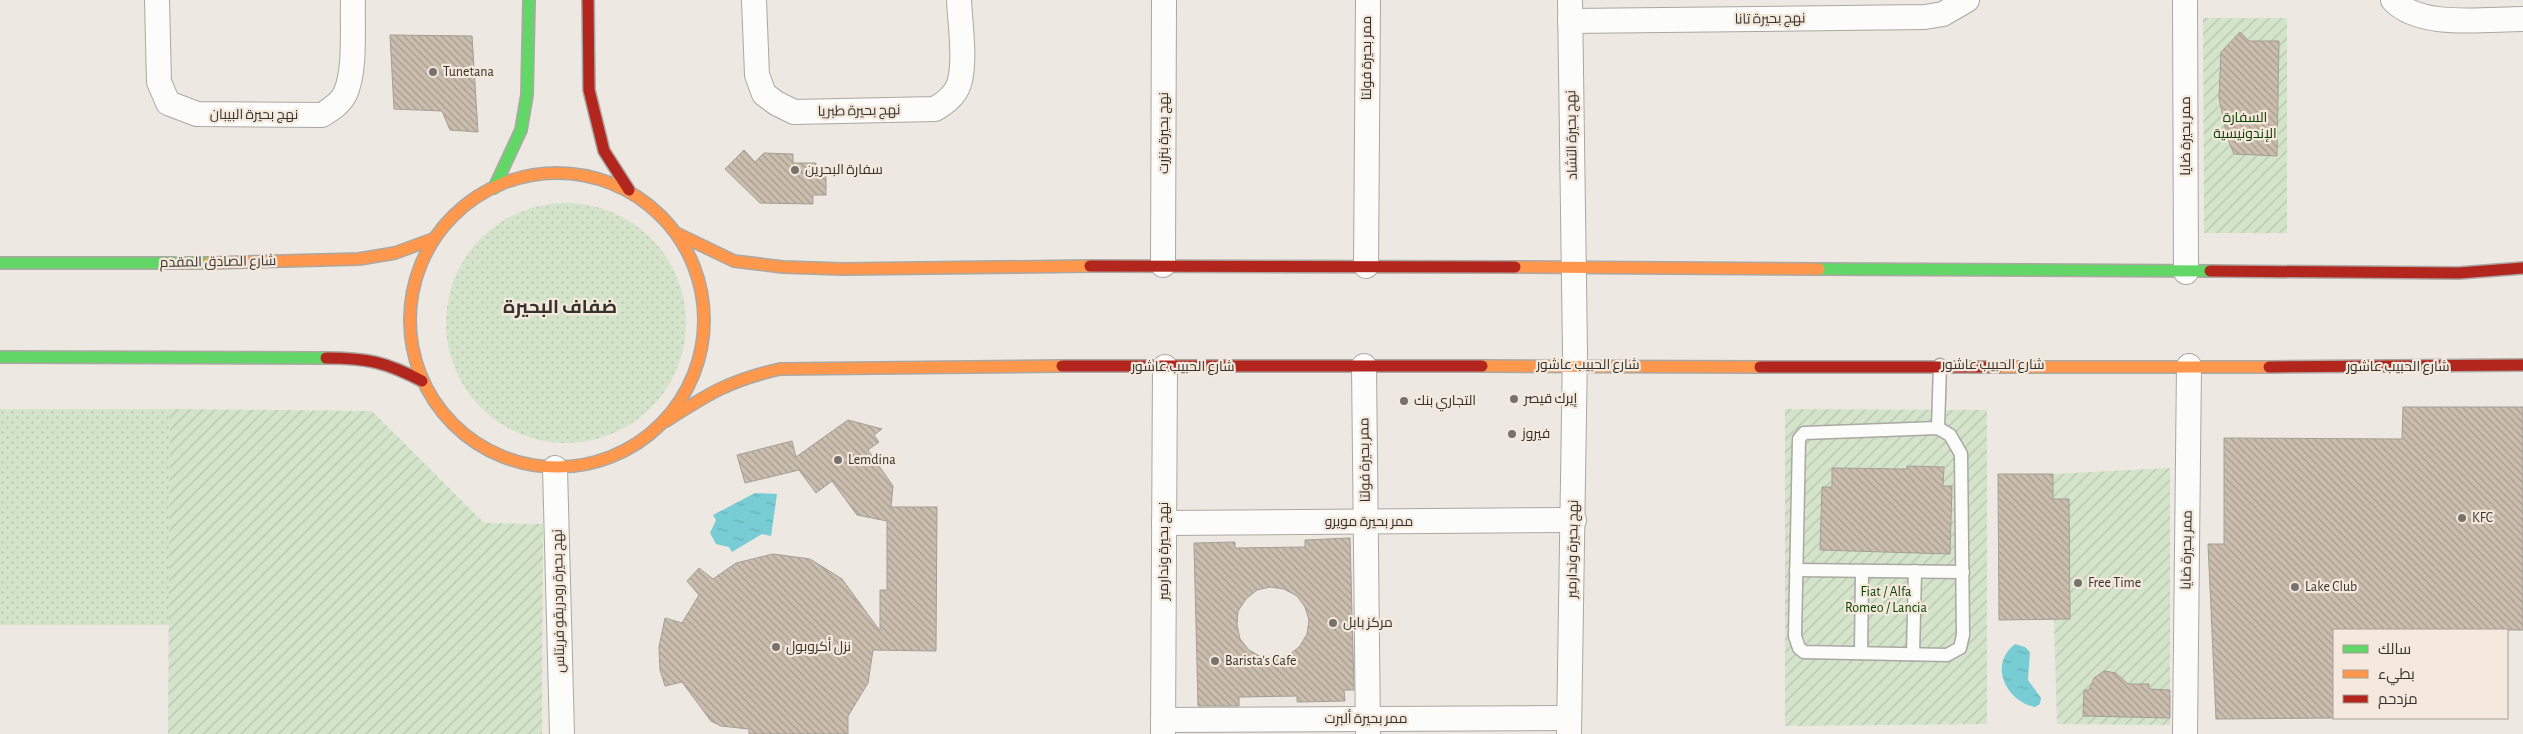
<svg xmlns="http://www.w3.org/2000/svg" width="2523" height="734" viewBox="0 0 2523 734" font-family="'Alegreya Sans',Cairo,sans-serif">
<style>
.grass{fill:url(#grass-dots)}
.garden{fill:url(#garden-furrows)}
.water{fill:url(#water-ripples)}
.building{fill:url(#building-back-hatch);stroke:#a39e99;fill-rule:evenodd}
.lines{fill:none;stroke-linecap:round;stroke-linejoin:round}
.lane-casing{stroke:#aba7a2;stroke-width:15}
.street-casing{stroke:#aba7a2;stroke-width:26}
.fast-casing{stroke:#aba7a2;stroke-width:14}
.slow-casing{stroke:#aba7a2;stroke-width:14}
.jam-casing{stroke:#aba7a2;stroke-width:14}
.lane{stroke:#fcfcfb;stroke-width:12}
.street{stroke:#fcfcfb;stroke-width:24}
.fast{stroke:#63d668;stroke-width:11}
.slow{stroke:#ff974d;stroke-width:11}
.jam{stroke:#b3261e;stroke-width:11}
.poi-dot{fill:#76726c;stroke:#f4e9dc;stroke-width:2}
.labels{text-anchor:middle;dominant-baseline:central;stroke-width:4.5;stroke-linejoin:round;paint-order:stroke}
.street-label{font-size:14px;fill:#36322d;stroke:#f4e9dc}
.poi-label{font-size:14px;fill:#36322d;stroke:#f4e9dc;text-anchor:start}
.park-label{font-size:14px;fill:#0a4200;stroke:#f4e9dc}
.district-label{font-size:19px;font-weight:bold;fill:#36322d;stroke:#f4e9dc}
</style>
<defs>
<pattern id="grass-dots" width="8" height="8" patternUnits="userSpaceOnUse" patternTransform="scale(1.25)"><rect width="8" height="8" fill="#d4e4ca"/><path d="M2 2h.1M6 6h.1" fill="none" stroke="#b7c4ae" stroke-width="1.8" stroke-linecap="round"/></pattern>
<pattern id="garden-furrows" width="10" height="10" patternUnits="userSpaceOnUse" patternTransform="scale(1.25)"><rect width="10" height="10" fill="#d4e4ca"/><path d="M-1 1l2-2M0 10L10 0M9 11l2-2" fill="none" stroke="#b7c4ae"/></pattern>
<pattern id="water-ripples" width="26" height="14" patternUnits="userSpaceOnUse" patternTransform="scale(1.25)"><rect width="26" height="14" fill="#77cdd3"/><path d="M2 4q2-2 4 0t4 0M15 11q2-2 4 0t4 0" fill="none" stroke="#68b0b5"/></pattern>
<pattern id="building-back-hatch" width="6" height="6" patternUnits="userSpaceOnUse" patternTransform="scale(1.25)"><rect width="6" height="6" fill="#cbbeae"/><path d="M-1 5l2 2M0 0l6 6M5-1l2 2" fill="none" stroke="#a69b8e"/></pattern>
</defs>
<rect width="100%" height="100%" fill="#eee8e2"/>
<g class="grass">
<circle cx="566" cy="323" r="120"/>
<polygon points="0,409 170,409 169,625 0,625"/>
</g>
<g class="garden">
<polygon points="2203,18 2287,18 2287,233 2204,233"/>
<polygon points="170,409 372,411 484,523 543,524 542,734 168,734"/>
<polygon points="1785,409 1987,410 1987,724 1785,726"/>
<polygon points="2170,468 2170,725 2057,724 2054,620 2070,619 2069,500 2053,499 2053,474"/>
</g>
<g class="water">
<polygon points="755,493 777,494 771,536 762,534 732,552 729,547 716,544 710,533 716,520 713,515"/>
<path d="M2015 644 2025 647 2030 652 2028 680 2041 698 2040 704 2035 707C2006 701 1988 665 2015 644Z"/>
</g>
<g class="building">
<polygon points="2240,32 2249,41 2279,41 2277,156 2234,154 2227,137 2219,98 2221,52"/>
<polygon points="390,35 472,36 478,132 450,130 442,111 394,109"/>
<polygon points="744,150 755,162 764,153 793,154 793,163 816,163 815,171 826,171 826,195 813,195 813,204 760,203 725,169"/>
<polygon points="2403,407 2523,407 2523,630 2334,630 2334,718 2216,719 2208,544 2224,544 2224,438 2402,439"/>
<polygon points="848,420 882,429 874,435 879,442 868,450 893,486 891,507 937,507 936,651 873,650 868,683 848,716 848,734 749,734 749,729 721,726 711,721 682,682 665,686 660,670 659,647 665,618 682,623 699,595 687,581 699,568 713,579 736,563 773,554 810,559 842,579 880,631 880,590 887,590 887,521 857,515 832,481 816,493 799,470 745,483 737,455 792,441 796,457"/>
<polygon points="1907,466 1944,467 1943,486 1952,486 1950,554 1820,550 1822,487 1832,487 1832,468 1907,469"/>
<polygon points="1998,474 2053,474 2053,499 2069,499 2070,619 1999,620"/>
<path d="M1350 538 1354 690H1344L1345 701 1297 702V696L1239 697V706H1198L1194 543 1235 542V548L1305 547V540ZM1270 587 1284 589 1297 596 1305 607 1309 620 1307 634 1300 646 1289 655 1275 659 1261 657 1249 650 1240 639 1237 625 1238 611 1246 599 1257 590Z"/>
<polygon points="2104,671 2116,673 2128,684 2149,684 2149,689 2170,690 2170,718 2083,716 2084,690 2089,690 2094,678"/>
</g>
<g class="lines">
<defs>
<g id="lane">
<polygon points="1938,428 1950,435 1961,454 1963,635 1960,648 1947,655 1804,652 1799,648 1795,636 1799,439 1804,433"/>
<polyline points="1938,428 1940,365"/>
<polyline points="1796,570 1963,572"/>
<polyline points="1861,653 1862,571"/>
<polyline points="1913,654 1915,571"/>
</g>
<g id="street">
<path d="M157 0 159 82 168 103 197 114 322 115C331 109 340 104 345 94 356 71 352 26 353 0"/>
<path d="M754 0 757 75 764 94 776 103 794 112 935 109C945 103 955 96 959 84 966 62 960 23 959 0"/>
<polyline points="2185,0 2186,272"/>
<path d="M2393 0C2420 29 2485 19 2523 19"/>
<polyline points="1570,21 1925,17 1943,14 1967,0"/>
<polyline points="1163,265 1164,0"/>
<polyline points="1366,266 1368,0"/>
<polyline points="1364,366 1368,734"/>
<polyline points="555,468 562,734"/>
<polyline points="1164,523 1574,520"/>
<polyline points="1163,720 1569,718"/>
<polyline points="1163,734 1165,367"/>
<polyline points="1569,734 1575,351 1570,0"/>
<polyline points="2185,734 2189,366"/>
</g>
<g id="fast">
<polyline points="494,188 521,130 527,95 529,0"/>
<polyline points="0,263 209,263"/>
<polyline points="1819,269 2210,271"/>
<polyline points="0,357 326,358"/>
</g>
<g id="slow">
<circle cx="557" cy="320" r="147"/>
<polyline points="678,234 734,261 783,267 843,269 1090,266"/>
<polyline points="209,263 359,259 395,253 433,239"/>
<polyline points="1515,267 1819,269"/>
<polyline points="1482,366 1760,367"/>
<polyline points="1998,367 2269,367"/>
<path d="M666 421C708 394 730 380 780 369L1062 366"/>
</g>
<g id="jam">
<polyline points="588,0 589,90 604,151 629,190"/>
<polyline points="1090,266 1515,267"/>
<polyline points="2210,271 2459,273 2523,268"/>
<path d="M326 358C367 358 386 362 422 381"/>
<polyline points="1062,366 1482,366"/>
<polyline points="1760,367 1998,367"/>
<polyline points="2269,367 2523,365"/>
</g>
</defs>
<use href="#lane" class="lane-casing"/>
<use href="#street" class="street-casing"/>
<use href="#fast" class="fast-casing"/>
<use href="#slow" class="slow-casing"/>
<use href="#jam" class="jam-casing"/>
<use href="#lane" class="lane"/>
<use href="#street" class="street"/>
<use href="#fast" class="fast"/>
<use href="#slow" class="slow"/>
<use href="#jam" class="jam"/>
</g>
<g class="poi-dot">
<circle cx="433" cy="72" r="5"/>
<circle cx="795" cy="170" r="5"/>
<circle cx="1514" cy="399" r="5"/>
<circle cx="1404" cy="401" r="5"/>
<circle cx="1512" cy="434" r="5"/>
<circle cx="838" cy="460" r="5"/>
<circle cx="2462" cy="518" r="5"/>
<circle cx="2078" cy="583" r="5"/>
<circle cx="2295" cy="587" r="5"/>
<circle cx="1333" cy="623" r="5"/>
<circle cx="776" cy="647" r="5"/>
<circle cx="1215" cy="661" r="5"/>
</g>
<g class="labels">
<g class="street-label">
<text transform="translate(1770 19) rotate(-1)">نهج بحيرة تانا</text>
<text transform="translate(1367 58) rotate(-90)">ممر بحيرة فولتا</text>
<text transform="translate(859 111) rotate(-1)">نهج بحيرة طبريا</text>
<text x="254" y="115">نهج بحيرة البيبان</text>
<text transform="translate(1164 133) rotate(-90)">نهج بحيرة بنزرت</text>
<text transform="translate(1572 135) rotate(-91)">نهج بحيرة التشاد</text>
<text transform="translate(2186 136) rotate(-90)">ممر بحيرة ضايا</text>
<text transform="translate(218 262) rotate(-1)">شارع الصادق المقدم</text>
<text x="1588" y="365">شارع الحبيب عاشور</text>
<text x="1993" y="365">شارع الحبيب عاشور</text>
<text x="1183" y="367">شارع الحبيب عاشور</text>
<text x="2398" y="367">شارع الحبيب عاشور</text>
<text transform="translate(1365 460) rotate(-91)">ممر بحيرة فولتا</text>
<text x="1369" y="522">ممر بحيرة مويرو</text>
<text transform="translate(1573 549) rotate(-89)">نهج بحيرة وندارمير</text>
<text transform="translate(2187 550) rotate(-89)">ممر بحيرة ضايا</text>
<text transform="translate(1164 551) rotate(-90)">نهج بحيرة وندارمير</text>
<text transform="translate(559 601) rotate(-91)">نهج بحيرة رودريقو فريتاس</text>
<text x="1366" y="719">ممر بحيرة ألبرت</text>
</g>
<g class="poi-label">
<text x="443" y="72">Tunetana</text>
<text x="805" y="170">سفارة البحرين</text>
<text x="1524" y="399">إيرك قيصر</text>
<text x="1414" y="401">التجاري بنك</text>
<text x="1522" y="434">فيروز</text>
<text x="848" y="460">Lemdina</text>
<text x="2472" y="518">KFC</text>
<text x="2088" y="583">Free Time</text>
<text x="2305" y="587">Lake Club</text>
<text x="1343" y="623">مركز بابل</text>
<text x="786" y="647">نزل أكروبول</text>
<text x="1225" y="661">Barista's Cafe</text>
</g>
<g class="park-label">
<text x="2245" y="118">السفارة<tspan x="2245" dy="16">الإندونيسية</tspan></text>
<text x="1886" y="592">Fiat / Alfa<tspan x="1886" dy="16">Romeo / Lancia</tspan></text>
</g>
<g class="district-label">
<text x="560" y="307">ضفاف البحيرة</text>
</g>
</g>
<rect x="2333" y="629" width="175" height="90" fill="#f4e9dc" stroke="#a8a096"/>
<rect x="2343" y="645" width="25" height="8" fill="#63d668" stroke="#a8a096"/>
<text x="2378" y="654" font-size="15" fill="#36322d">سالك</text>
<rect x="2343" y="670" width="25" height="8" fill="#ff974d" stroke="#a8a096"/>
<text x="2378" y="679" font-size="15" fill="#36322d">بطيء</text>
<rect x="2343" y="695" width="25" height="8" fill="#b3261e" stroke="#a8a096"/>
<text x="2378" y="704" font-size="15" fill="#36322d">مزدحم</text>
</svg>
